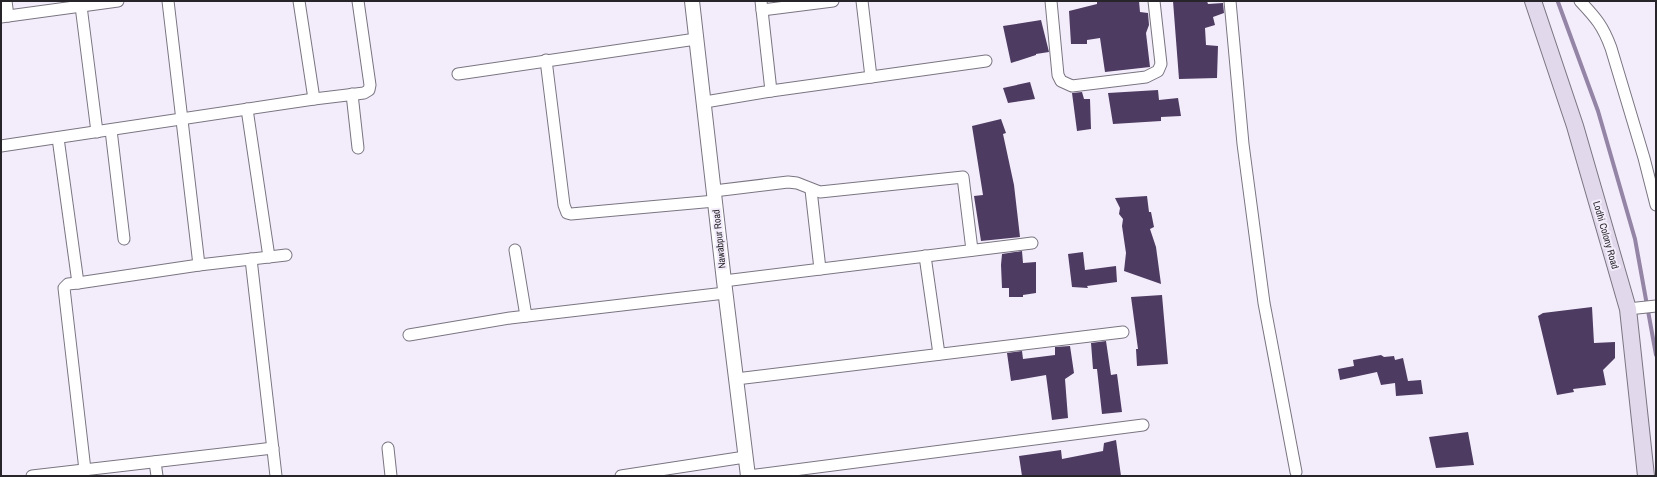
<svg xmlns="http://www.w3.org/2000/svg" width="1657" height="477" viewBox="0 0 1657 477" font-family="'Archivo Narrow',sans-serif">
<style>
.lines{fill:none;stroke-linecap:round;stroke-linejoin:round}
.stream{stroke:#9484a6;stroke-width:4}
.building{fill:#4e3b62}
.minor-casing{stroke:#7a7581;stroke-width:13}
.tertiary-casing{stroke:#7a7581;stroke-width:16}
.secondary-casing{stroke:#7a7581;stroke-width:18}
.minor{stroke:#fff;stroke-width:11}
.tertiary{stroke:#fff;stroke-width:14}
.secondary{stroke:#e1d8eb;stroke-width:16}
.labels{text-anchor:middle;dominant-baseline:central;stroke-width:4;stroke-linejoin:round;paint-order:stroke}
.street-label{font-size:10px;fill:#27252a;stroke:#f3edfb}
</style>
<rect width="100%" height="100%" fill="#f3edfb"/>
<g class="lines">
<polyline class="stream" points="1558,2 1598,111 1635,239 1656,355"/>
</g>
<g class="building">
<polygon points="1097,1 1139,1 1140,12 1148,13 1149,25 1146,33 1150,67 1105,72 1100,38 1087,40 1087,44 1071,44 1069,11 1097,4"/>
<polygon points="1173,1 1207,1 1208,4 1223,3 1224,13 1213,17 1215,25 1205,28 1206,45 1218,46 1217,78 1179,79"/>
<polygon points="1041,20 1049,52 1036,54 1036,55 1011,63 1003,26"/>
<polygon points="1030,82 1035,99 1008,103 1003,88"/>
<polygon points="1158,90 1159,100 1178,98 1181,116 1161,117 1161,121 1113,124 1108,93"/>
<polygon points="1082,92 1084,99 1090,99 1091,129 1077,131 1072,93"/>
<polygon points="1001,119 1006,133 1003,134 1014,185 1020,237 981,241 974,196 983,195 972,126"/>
<polygon points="1147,196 1149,212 1151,212 1154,227 1150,229 1156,247 1161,284 1124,271 1126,253 1122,226 1123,219 1119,214 1120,208 1115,198"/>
<polygon points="1022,251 1023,263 1036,262 1036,293 1023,295 1023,297 1009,297 1009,288 1002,288 1001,265 1002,254"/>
<polygon points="1083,252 1085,270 1116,266 1117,282 1087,286 1088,288 1072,287 1068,254"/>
<polygon points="1162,295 1168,364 1137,366 1136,349 1138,349 1131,297"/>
<polygon points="1592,307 1594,343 1615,342 1615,358 1603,370 1606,385 1573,389 1574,392 1557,395 1538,316 1543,313"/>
<polygon points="1106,341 1111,375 1117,374 1122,412 1102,414 1097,369 1093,369 1091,343"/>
<polygon points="1070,346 1074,373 1065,379 1068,418 1052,420 1046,375 1011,381 1007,353 1022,351 1023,359 1055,355 1055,347"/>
<polygon points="1381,355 1384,357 1394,356 1395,360 1403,358 1408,381 1421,380 1423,394 1396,396 1395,383 1381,385 1377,372 1340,380 1338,369 1354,366 1353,360"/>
<polygon points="1468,432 1474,465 1436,468 1429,437"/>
<polygon points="1116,440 1121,476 1022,476 1019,456 1061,450 1062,459 1103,451 1104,443"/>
</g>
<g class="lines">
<defs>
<g id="minor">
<polyline points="6,1 8,16"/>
<polyline points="168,1 199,265"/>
<polyline points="299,1 314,99"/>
<polyline points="761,1 771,91"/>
<polyline points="862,1 871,77"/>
<polyline points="1051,1 1058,75 1061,81 1072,86 1146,77 1158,71 1161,64 1154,1"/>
<polyline points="1230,1 1243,144 1264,303 1296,472"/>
<path d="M1580 1C1596 18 1603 26 1611 48L1644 158 1656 205"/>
<polyline points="81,6 97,132"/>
<polyline points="762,10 833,1"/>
<polyline points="1,17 118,1"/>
<polyline points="546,60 564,205 567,213 571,214 715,201"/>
<polyline points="458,74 696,39"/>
<polyline points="352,94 358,148"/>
<polyline points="705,102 771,91 986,61"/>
<polyline points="247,109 269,257"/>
<polyline points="111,130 124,239"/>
<polyline points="58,138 78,283"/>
<polyline points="1,146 314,99 364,93 369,90 370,85 358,1"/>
<polyline points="811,190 820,269"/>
<polyline points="714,191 788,182 797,183 820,192 963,177 972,250"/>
<polyline points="515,250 526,316"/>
<polyline points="925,256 939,354"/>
<polyline points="251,259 276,476"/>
<polyline points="724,281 1032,243"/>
<polyline points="1628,309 1656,306"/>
<polyline points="409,335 510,318 725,293"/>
<polyline points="736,379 1123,332"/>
<polyline points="388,448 391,476"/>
<polyline points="155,462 157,476"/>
<polyline points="85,470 64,288 68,284 78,283 199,265 286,255"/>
<polyline points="32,476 273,448"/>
<polyline points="621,476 745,457"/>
<polyline points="748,476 1143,425"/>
</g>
<polyline id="tertiary" points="692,1 724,281 748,476"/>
<polyline id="secondary" points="1533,1 1575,126 1628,309 1646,476"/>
</defs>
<use href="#minor" class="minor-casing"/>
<use href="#tertiary" class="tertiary-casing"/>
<use href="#secondary" class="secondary-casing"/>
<use href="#minor" class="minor"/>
<use href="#tertiary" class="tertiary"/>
<use href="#secondary" class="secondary"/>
</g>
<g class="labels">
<g class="street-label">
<text transform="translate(1606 235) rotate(74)">Lodhi Colony Road</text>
<text transform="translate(719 239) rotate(-96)">Nawabpur Road</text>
</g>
</g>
<rect width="1657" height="477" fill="none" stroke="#27252a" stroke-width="4"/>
</svg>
